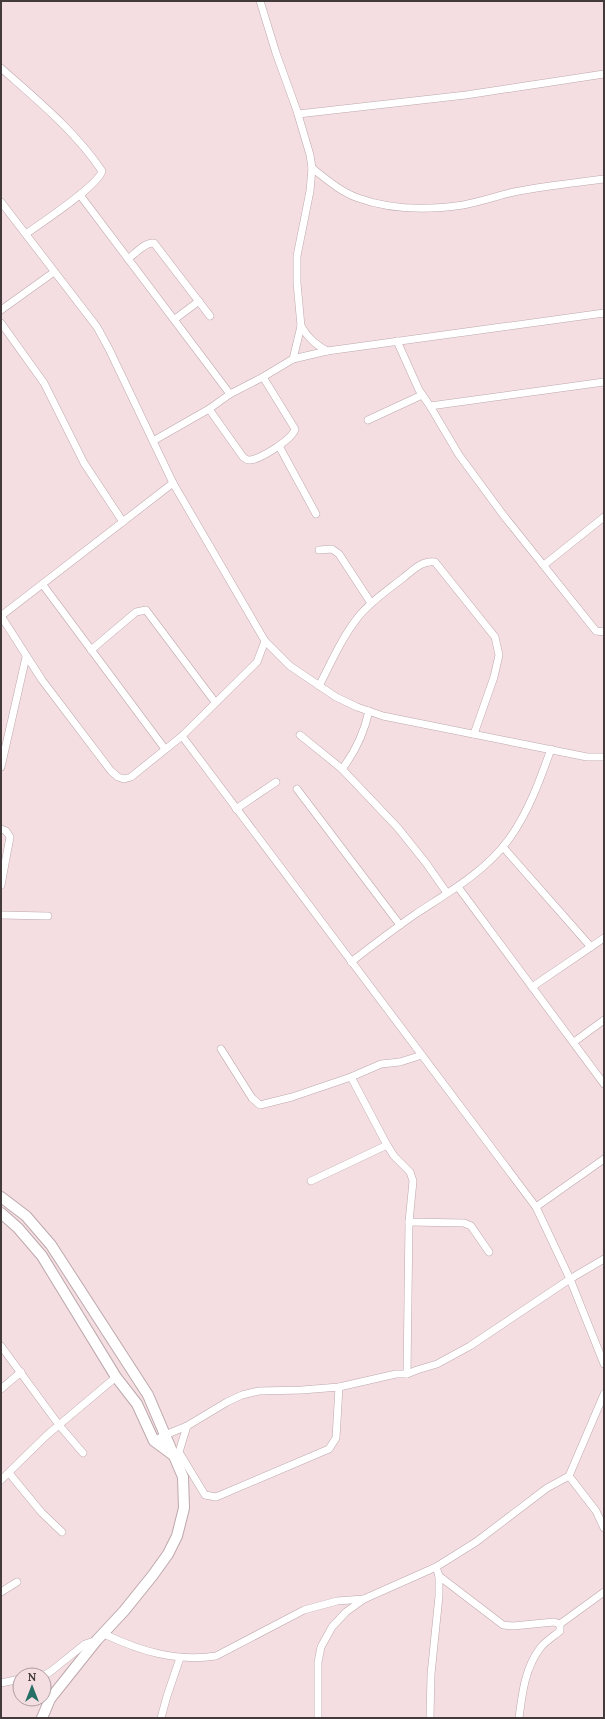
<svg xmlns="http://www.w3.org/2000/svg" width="605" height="1719" viewBox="0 0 605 1719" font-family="Lora,serif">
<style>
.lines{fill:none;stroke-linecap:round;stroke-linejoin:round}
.street-casing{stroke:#bda8ac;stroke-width:8}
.secondary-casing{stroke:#bda8ac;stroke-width:12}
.street{stroke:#fff;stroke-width:7}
.secondary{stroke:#fff;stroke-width:10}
</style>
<rect width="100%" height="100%" fill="#f4dee2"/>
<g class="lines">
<defs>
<g id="street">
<polyline points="260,1 276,53 297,111 310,155 312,168 310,191 297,256 297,283 301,326 293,359"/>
<path d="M1 68C37 100 75 131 102 171 98 186 41 223 26 234"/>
<polyline points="298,114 466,95 604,74"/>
<path d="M312 168C326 179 341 192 358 198 391 210 429 210 463 205 480 202 497 196 514 192 543 186 574 183 604 179"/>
<polyline points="80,195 230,394"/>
<polyline points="1,202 97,327 109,349 173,483 265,641 290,666 336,697 357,707 383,716 587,757 604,757"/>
<path d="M128 259C136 253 145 242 154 243L210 316"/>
<polyline points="1,310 54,272"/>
<polyline points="175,319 199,301"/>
<polyline points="1,323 44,383 84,463 123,522"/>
<path d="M301 326C308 338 315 344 327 351"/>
<polyline points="397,341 419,390 430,406 459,455 504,516 596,631 604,632"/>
<polyline points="430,406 604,382"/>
<path d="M209 409 243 457C245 458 246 460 249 460 258 461 293 439 295 429L263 377"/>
<polyline points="368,420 422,395"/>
<polyline points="153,441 209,409 230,394 263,377 293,359 327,351 604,313"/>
<polyline points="279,446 316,514"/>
<polyline points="319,550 332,549 339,554 371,603"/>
<polyline points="544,565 604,517"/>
<polyline points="43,585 165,749"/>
<polyline points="1,616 42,680 111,771 118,777 124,779 131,777 182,736 257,662 265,641"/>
<polyline points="1,616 173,483"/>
<polyline points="91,650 136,612 146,610 215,702"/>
<path d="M319 686C331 663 342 637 359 616 371 601 388 590 403 578 412 571 422 560 435 562L495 637 499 655 494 677 474 734"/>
<polyline points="300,735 342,769 398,828 426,863 447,893"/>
<polyline points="182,736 536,1207 570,1279 604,1364"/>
<polyline points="1,767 26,657"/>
<path d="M342 769C356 751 364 733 369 711"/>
<polyline points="297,789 400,925"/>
<polyline points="236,809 276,782"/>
<polyline points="1,829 6,831 10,837 1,885"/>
<polyline points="503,847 591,947"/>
<polyline points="458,887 604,1084"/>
<polyline points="1,915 48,916"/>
<path d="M351 962C373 945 394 929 417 913 449 892 485 872 509 839 528 813 540 780 551 749"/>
<polyline points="532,987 604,938"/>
<polyline points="574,1042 604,1020"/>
<polyline points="221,1049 252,1098 260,1105 292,1097 351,1077 381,1064 400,1062 422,1055"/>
<polyline points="351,1077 387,1145 394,1156 410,1172 413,1181 409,1222 407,1374"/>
<polyline points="311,1181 387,1145"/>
<polyline points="536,1207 604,1159"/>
<polyline points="409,1222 464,1223 471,1226 489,1252"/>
<polyline points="1,1346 59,1425 83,1453"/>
<polyline points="1,1389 21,1372"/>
<polyline points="187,1426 179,1452 205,1495 216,1497 329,1449 336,1438 339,1387"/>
<polyline points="154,1441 165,1435 187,1426 227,1402 242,1395 259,1391 302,1390 339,1387 396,1374 407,1374 417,1370 437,1364 470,1346 570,1279 604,1259"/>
<polyline points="9,1473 42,1513 62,1532"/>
<polyline points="569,1476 596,1511 604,1528"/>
<polyline points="1,1480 47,1435 116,1377"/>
<polyline points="439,1576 503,1625 513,1626 554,1622 560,1624"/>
<polyline points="1,1592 17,1582"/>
<polyline points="560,1624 604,1592"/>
<path d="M104 1634C140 1651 176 1662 216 1656L304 1610 337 1601 364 1599"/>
<polyline points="44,1675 50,1672 85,1644 97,1640"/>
<polyline points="1,1683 20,1679"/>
<polyline points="161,1718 167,1696 180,1658"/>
<polyline points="318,1718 318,1662 321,1647 332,1627 346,1612 364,1599 436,1567 476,1542 547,1488 569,1476 604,1394"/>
<polyline points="430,1718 431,1674 439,1596 439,1576 436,1567"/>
<path d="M519 1718C522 1694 525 1667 541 1647 546 1641 554 1636 560 1631V1624"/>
</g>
<g id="secondary">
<polyline points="1,1197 26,1216 51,1245 148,1395 183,1477 184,1508 177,1536 168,1554 153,1575 124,1611 97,1640 50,1699 42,1718"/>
<polyline points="1,1213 18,1228 42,1256 116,1377 137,1404 154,1441 173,1455"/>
</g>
</defs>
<use href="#street" class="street-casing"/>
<use href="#secondary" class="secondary-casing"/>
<use href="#street" class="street"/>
<use href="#secondary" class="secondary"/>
</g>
<rect width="605" height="1719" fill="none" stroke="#433a3c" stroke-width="4"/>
<g transform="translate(32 1687)"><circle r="19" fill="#f4dee2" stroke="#ad9ca0"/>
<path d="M0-3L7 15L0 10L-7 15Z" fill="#266e66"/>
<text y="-6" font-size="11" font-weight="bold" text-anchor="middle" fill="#433a3c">N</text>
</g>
</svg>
